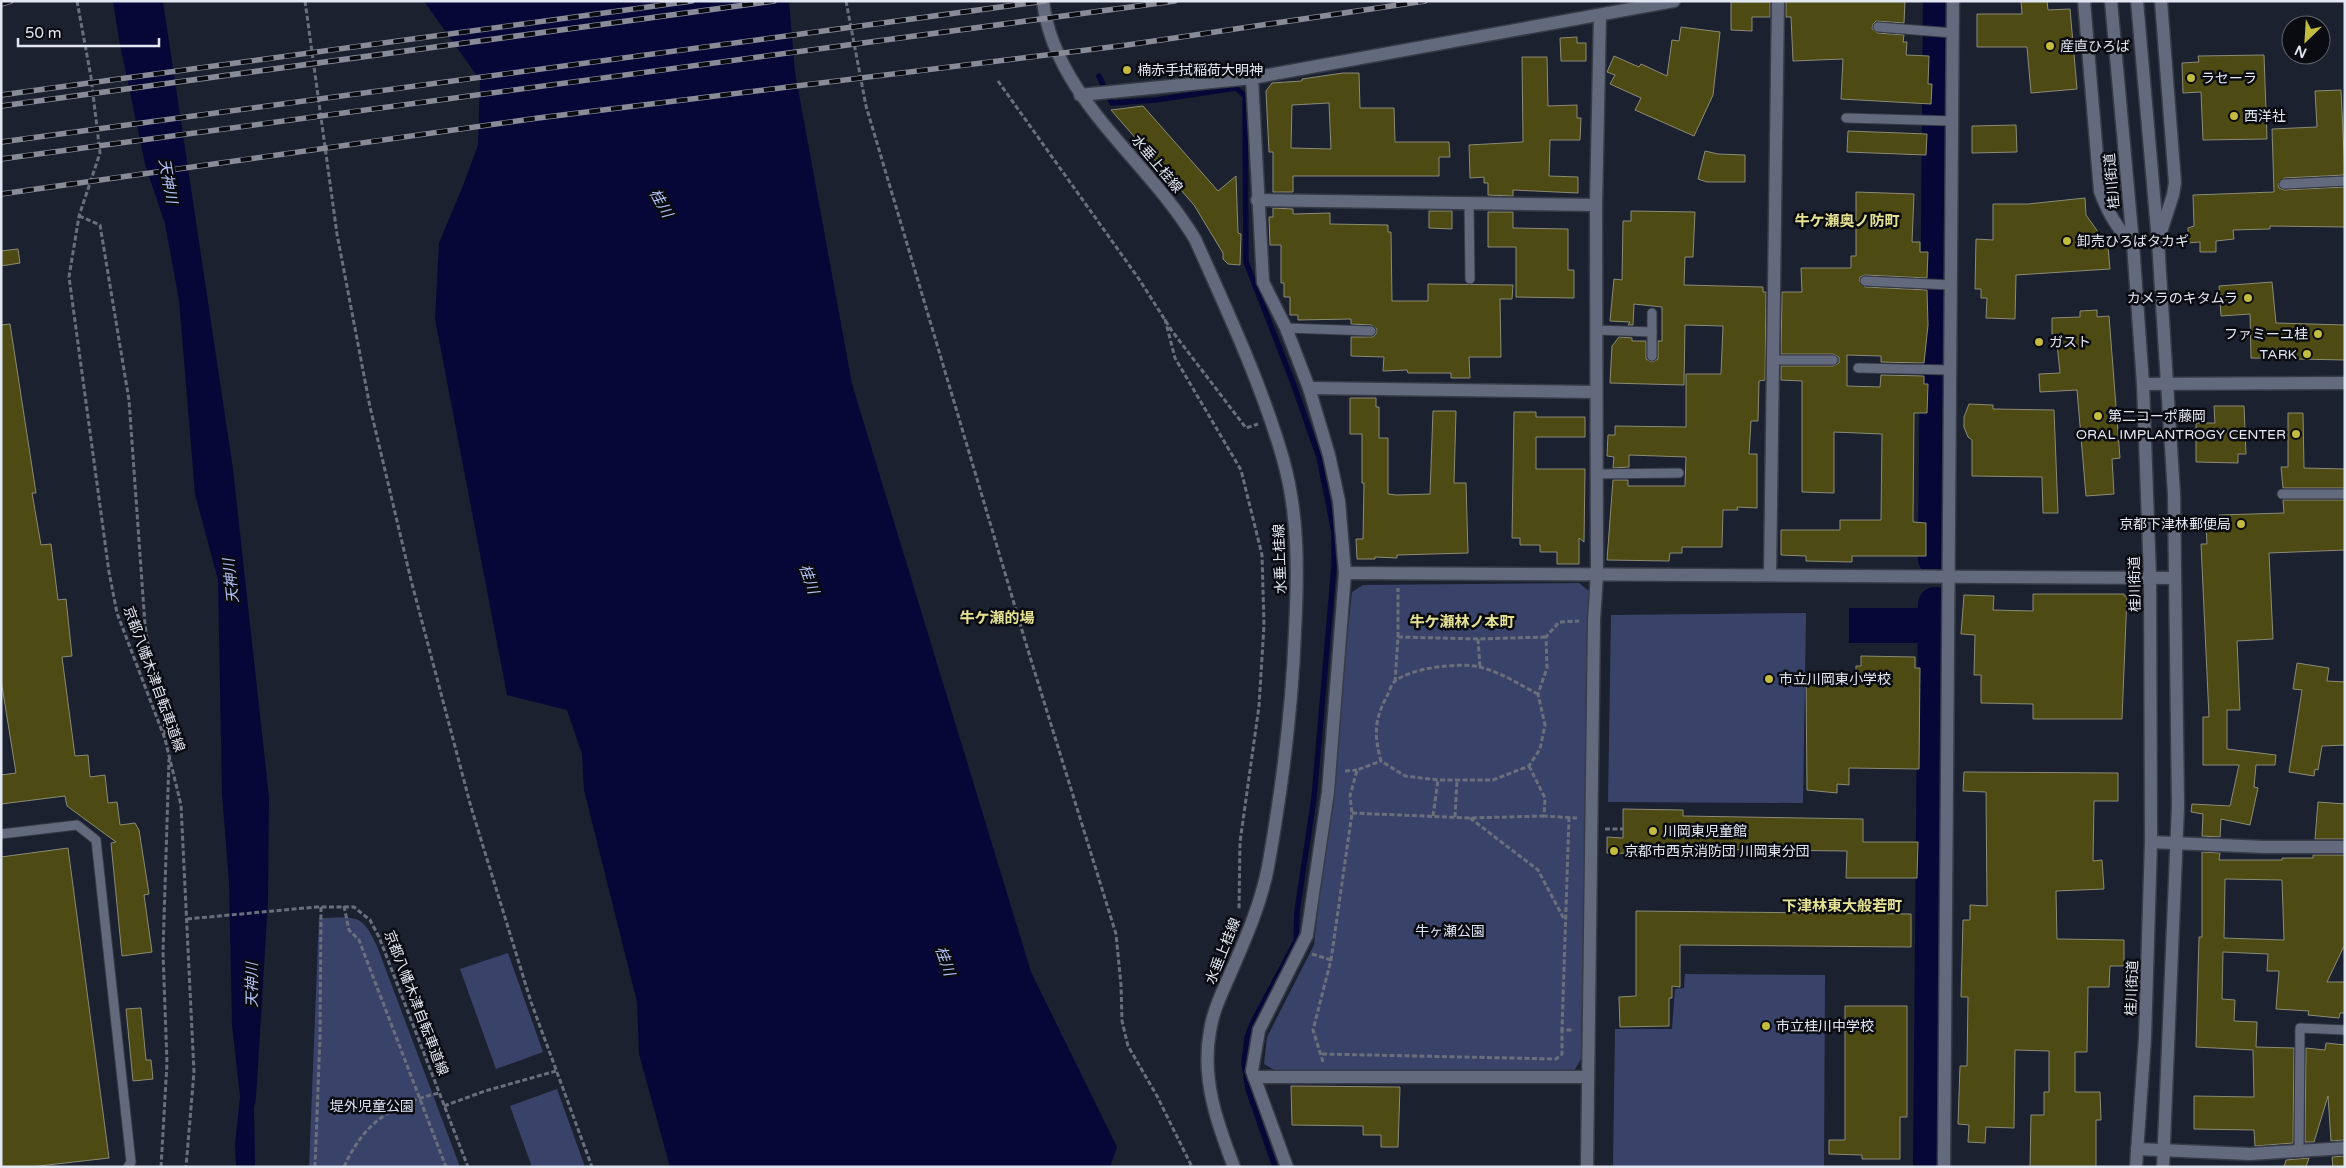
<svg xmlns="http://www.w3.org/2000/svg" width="2346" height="1168" viewBox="0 0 2346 1168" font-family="'Varela Round','Noto Sans JP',sans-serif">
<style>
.green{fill:#394369}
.water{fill:#060737}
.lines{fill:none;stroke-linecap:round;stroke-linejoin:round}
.stream{stroke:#060737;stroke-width:5.5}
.river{stroke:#060737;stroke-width:34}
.building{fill:#4d4a13;stroke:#8b8b76;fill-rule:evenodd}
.lane-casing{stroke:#373b47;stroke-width:11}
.street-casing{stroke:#373b47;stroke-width:15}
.secondary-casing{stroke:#373b47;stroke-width:15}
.path{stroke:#6a6f7c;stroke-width:3;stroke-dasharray:5 2.5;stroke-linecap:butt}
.lane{stroke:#646a7d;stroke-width:9}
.street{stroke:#646a7d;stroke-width:12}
.secondary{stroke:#646a7d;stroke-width:12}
.rail-casing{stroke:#888c98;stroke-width:5.5}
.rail{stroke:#090b11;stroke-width:4;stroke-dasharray:11;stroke-linecap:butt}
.poi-dot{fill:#c4bc3e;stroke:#090b11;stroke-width:2}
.labels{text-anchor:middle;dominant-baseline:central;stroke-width:5;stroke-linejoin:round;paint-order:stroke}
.poi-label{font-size:14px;fill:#e3e7f1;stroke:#090b11;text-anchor:start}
.street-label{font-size:14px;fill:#e3e7f1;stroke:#090b11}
.park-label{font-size:14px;fill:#dde3f4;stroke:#090b11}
.water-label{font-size:15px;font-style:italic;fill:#b3c2f4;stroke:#090b11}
.neighbourhood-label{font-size:15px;font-weight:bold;fill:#e6e293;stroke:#090b11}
</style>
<rect width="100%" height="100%" fill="#1c2130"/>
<g class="green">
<polygon points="1579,583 1589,591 1581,1059 1574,1071 1276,1071 1264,1064 1267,1037 1314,945 1352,592 1363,585"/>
<polygon points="1806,613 1803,803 1608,802 1611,615"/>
<path d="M319 918C355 918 361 911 377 946L460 1167H309Z"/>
<polygon points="508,953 543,1052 496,1069 460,969"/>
<polygon points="1685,974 1825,975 1824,1167 1613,1167 1615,1029 1672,1029 1675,989 1684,988"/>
<polygon points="557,1089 585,1167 532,1167 510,1106"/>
</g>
<g class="water">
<polygon points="113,1 163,1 233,469 269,797 268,902 256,1098 254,1107 255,1167 236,1167 235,1145 240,1096 232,1025 229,883 222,794 218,580 195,494 179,300 165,224 145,164 119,40"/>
<polygon points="424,1 789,1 795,72 852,384 1031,972 1117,1147 1110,1167 670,1167 639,1054 637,1002 584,790 582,754 567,710 507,695 435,319 439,243 464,183 478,145 480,80"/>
<rect x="1849" y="608" width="70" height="35"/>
</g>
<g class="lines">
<polyline class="stream" points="1099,76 1112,103 1156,100 1236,88 1245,96 1246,262 1293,383 1319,457 1334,532 1334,566 1314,798 1297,911 1296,941 1253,1022 1247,1037 1244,1063 1248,1089 1275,1167"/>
<g class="river">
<polyline points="1935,559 1940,1"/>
<polyline points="1930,1167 1935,604"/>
</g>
</g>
<g class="building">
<polygon points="1786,1 1905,1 1904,23 1876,21 1873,24 1872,29 1878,33 1904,35 1903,42 1907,42 1906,55 1929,56 1928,84 1932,84 1931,104 1841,99 1843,59 1793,61 1791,17 1786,17"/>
<polygon points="2021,1 2047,1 2048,10 2070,9 2077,89 2031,93 2027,47 1977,47 1977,14 2022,14"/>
<polygon points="1731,2 1770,2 1770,17 1752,17 1752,31 1731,30"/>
<polygon points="1681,27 1720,32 1713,95 1694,136 1635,110 1641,98 1610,84 1615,75 1607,72 1614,56 1639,67 1641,64 1667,76 1672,40 1679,41"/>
<polygon points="1577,37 1577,43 1586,43 1586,61 1561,61 1560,38"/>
<polygon points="2264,55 2267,139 2203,140 2201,92 2183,93 2182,63 2199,62 2198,56"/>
<polygon points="1522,57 1547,57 1548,106 1577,105 1577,118 1581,118 1580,140 1550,140 1549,176 1578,177 1578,193 1513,190 1513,196 1488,195 1488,183 1484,183 1484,177 1470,178 1469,145 1523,142"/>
<path d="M1343 73H1359L1360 108H1394L1395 142H1449L1450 157H1439V176H1293V192H1273V152H1269L1266 91 1272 83 1302 81V79ZM1329 103 1331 149 1291 148 1292 105Z"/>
<polygon points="2341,90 2345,175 2284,178 2278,184 2279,188 2284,190 2345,187 2345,227 2270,226 2270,229 2233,230 2234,239 2216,241 2216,252 2200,252 2200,242 2188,243 2188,228 2194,226 2193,195 2274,192 2272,129 2317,127 2315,91"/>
<polygon points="1143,106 1218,191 1236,176 1238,233 1241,234 1240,265 1228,264 1223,259 1223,253 1194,205 1111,110"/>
<polygon points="2016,125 2017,152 1972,153 1972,126"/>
<polygon points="1848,131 1927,134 1926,155 1847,152"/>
<polygon points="1705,151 1718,154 1745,155 1745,182 1707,182 1698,179"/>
<polygon points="1856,192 1914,194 1912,242 1920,242 1920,252 1928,252 1927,278 1865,275 1860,277 1859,281 1865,287 1927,290 1928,325 1924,363 1881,362 1881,356 1847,355 1847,386 1880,387 1881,375 1924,376 1924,384 1928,384 1927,413 1914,413 1913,522 1926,523 1926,556 1852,556 1852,562 1806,561 1806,556 1781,555 1781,530 1840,530 1840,520 1881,520 1882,434 1834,432 1834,493 1802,492 1802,381 1781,380 1781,366 1833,366 1839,363 1839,357 1833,354 1781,354 1782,292 1802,292 1801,268 1851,268 1851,256 1856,256"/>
<polygon points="2085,198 2086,215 2108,246 2110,269 2016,275 2015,319 1986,318 1987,298 1981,298 1981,289 1975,289 1976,239 1993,240 1993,204 2028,204"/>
<polygon points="1273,208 1293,209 1293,214 1330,213 1330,224 1388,225 1388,232 1391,232 1392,301 1428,301 1428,284 1513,285 1512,299 1500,299 1501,357 1469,357 1470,378 1451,378 1451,373 1408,373 1407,370 1383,371 1384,357 1351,356 1351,337 1373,337 1376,334 1377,329 1371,325 1351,324 1351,319 1298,320 1298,315 1290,315 1290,297 1284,297 1284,283 1281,283 1281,245 1270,245 1269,217 1273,217"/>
<polygon points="1429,211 1452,211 1452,229 1429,228"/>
<polygon points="1631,211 1695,212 1693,257 1685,257 1684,285 1763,287 1763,292 1766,292 1765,380 1759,381 1758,421 1751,421 1749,454 1757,454 1757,508 1737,507 1738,510 1723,510 1722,547 1682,547 1682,553 1670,553 1669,561 1607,560 1613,480 1628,480 1628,486 1685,486 1686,457 1629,455 1629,467 1613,468 1614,457 1607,456 1608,435 1615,435 1615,426 1686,427 1686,374 1721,374 1723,326 1685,325 1684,385 1610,383 1612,346 1619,337 1632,338 1632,341 1646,341 1646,359 1652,362 1658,359 1658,341 1662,341 1662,307 1634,304 1633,325 1628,325 1630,322 1610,321 1614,279 1622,280 1623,221 1631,221"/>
<polygon points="1488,212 1513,212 1513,228 1568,229 1568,270 1574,270 1574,298 1516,297 1516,247 1488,247"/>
<polygon points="18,249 20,263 1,266 1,251"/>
<polygon points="2272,282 2276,323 2345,325 2345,360 2251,358 2250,314 2221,316 2219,286"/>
<polygon points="2097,310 2097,317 2109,316 2120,458 2112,459 2114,494 2086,496 2077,390 2040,392 2039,374 2060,373 2056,334 2052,334 2052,318 2080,317 2080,311"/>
<polygon points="10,324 36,493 32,493 41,545 51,544 58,600 66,599 72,656 62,657 75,756 88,755 90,777 105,775 108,803 117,802 120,825 135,823 139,830 149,894 144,895 152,952 122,956 111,843 116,842 67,806 65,796 1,804 1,775 16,773 1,680 1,325"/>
<polygon points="1350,398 1376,398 1376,407 1379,407 1379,438 1388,438 1388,494 1397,495 1430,494 1433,411 1456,411 1454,483 1466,483 1468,553 1397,555 1397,558 1375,557 1375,559 1357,559 1356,539 1363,539 1364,483 1362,483 1362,434 1350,434"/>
<polygon points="1969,404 1993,405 1993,409 2054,410 2058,513 2043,513 2042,477 1972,476 1972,440 1968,437 1964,427 1964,417"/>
<polygon points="2214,406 2244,406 2246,454 2238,454 2238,463 2196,462 2196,423 2215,423"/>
<polygon points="1514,412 1536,412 1536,417 1585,417 1585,437 1536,437 1536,469 1585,469 1584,542 1579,538 1579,564 1557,564 1557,552 1540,552 1540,545 1520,545 1520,538 1512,538"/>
<polygon points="2288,413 2303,413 2304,468 2345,469 2345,488 2283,488 2281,467 2288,467"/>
<polygon points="2283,500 2345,500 2345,550 2269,553 2273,639 2237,641 2240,710 2227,710 2227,749 2276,755 2275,765 2256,765 2254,787 2258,788 2250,825 2221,819 2220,837 2202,836 2203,814 2191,812 2192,804 2230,806 2239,765 2203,765 2203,717 2209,717 2201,544 2207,544 2206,526 2219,526 2219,515 2284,513"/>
<polygon points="2033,594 2124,594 2124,596 2127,596 2122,719 2033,719 2033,704 1981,703 1981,675 1974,675 1975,635 1961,634 1964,595 1994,596 1993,610 2033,611"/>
<polygon points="1861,656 1915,657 1915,668 1920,668 1919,769 1849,768 1849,785 1837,784 1837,793 1807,790 1806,675 1856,675 1856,666 1861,666"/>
<polygon points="2297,663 2329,668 2327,681 2345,682 2345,745 2322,746 2318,770 2315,769 2314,776 2289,772 2302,690 2293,689"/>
<polygon points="1964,772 2118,773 2118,801 2094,801 2093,861 2102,860 2104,889 2056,891 2057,939 2124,940 2124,966 2110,966 2109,987 2088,987 2087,1052 2075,1052 2075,1092 2100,1092 2101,1120 2096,1120 2096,1167 2030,1167 2031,1115 2044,1115 2044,1092 2049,1092 2049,1051 2015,1050 2014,1128 1986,1127 1985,1143 1968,1142 1969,1125 1958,1124 1960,1066 1967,1066 1968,997 1961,997 1963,920 1970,920 1970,905 1987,906 1986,792 1963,791"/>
<polygon points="2318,802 2345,804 2345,839 2315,839"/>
<polygon points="1623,809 1683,810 1683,816 1863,819 1863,842 1918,842 1917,878 1846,878 1847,851 1683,849 1683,854 1607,853 1607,837 1623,838"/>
<polygon points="68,848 109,1158 30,1167 1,1167 1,857"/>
<path d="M2202 852 2220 853 2219 860H2282V858H2313V855H2345V944L2327 982H2345V1013H2340L2339 1018 2308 1015 2309 1011 2276 1009 2279 971H2267L2268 954 2223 952 2222 999 2235 1000 2234 1021 2257 1022 2256 1047 2294 1048 2293 1143 2255 1146 2254 1130 2194 1129V1096L2254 1097 2253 1050 2196 1047 2199 937H2202ZM2225 879 2282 880 2284 940 2224 938Z"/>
<polygon points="1636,911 1911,914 1911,947 1680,945 1680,987 1672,986 1672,998 1669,998 1669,1026 1620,1027 1619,997 1636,996"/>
<polygon points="1845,1006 1907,1006 1907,1117 1900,1117 1900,1159 1862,1159 1862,1155 1829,1154 1829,1140 1845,1140"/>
<polygon points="141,1008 146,1060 151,1060 153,1079 133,1081 126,1009"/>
<polygon points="2326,1043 2345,1045 2345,1140 2331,1141 2328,1096 2314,1142 2305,1142 2306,1048 2325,1050"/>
<polygon points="1291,1086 1400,1087 1398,1147 1381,1147 1381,1135 1363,1135 1363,1126 1292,1125"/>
<polygon points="2345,1156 2345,1167 2333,1167 2332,1157"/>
<polygon points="2309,1158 2306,1167 2284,1167 2286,1160"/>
</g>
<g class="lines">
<defs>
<g id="lane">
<polyline points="1878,27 1953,33"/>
<polyline points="1846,118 1952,121"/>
<polyline points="2284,184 2345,181"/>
<polyline points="1469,203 1470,279"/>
<polyline points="1865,281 1951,285"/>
<polyline points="1286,328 1371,331"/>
<polyline points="1596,330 1652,332"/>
<polyline points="1652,356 1652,313"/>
<polyline points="1772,360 1833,360"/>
<polyline points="1858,368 1951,370"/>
<polyline points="1596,474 1679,473"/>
<polyline points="2282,494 2345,494"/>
<polyline points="1,834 77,825 96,840 131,1162 128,1167"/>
<polyline points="2299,1150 2300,1028 2345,1030"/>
</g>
<g id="street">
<path d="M2084 1 2100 191C2107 211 2117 229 2133 244"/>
<polyline points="1252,78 1263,282 1286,328 1309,388 1329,455 1339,501 1345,573 1328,792 1307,935 1259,1030 1252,1071 1287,1167"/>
<polyline points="1080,95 1252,78 1674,1"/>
<polyline points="1257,200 1596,205"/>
<polyline points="2158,241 2173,195 2175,183 2161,1"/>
<polyline points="1309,388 1595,392"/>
<polyline points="1345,573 2175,578"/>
<polyline points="1770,575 1778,1"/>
<polyline points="2151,842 2264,847 2345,847"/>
<polyline points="1254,1077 1588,1077"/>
<polyline points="2137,1149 2250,1154 2345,1148"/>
<polyline points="1587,1167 1594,620 1597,574 1596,205 1600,15"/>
<polyline points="1944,1167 1953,1"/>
</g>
<g id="secondary">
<path d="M1043 1C1054 97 1148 160 1195 239 1226 308 1262 385 1283 459 1299 515 1298 573 1295 631 1292 710 1282 789 1268 867 1261 903 1246 938 1231 972 1223 991 1213 1010 1210 1031 1201 1078 1217 1123 1234 1167"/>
<polyline points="2111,1 2133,244 2143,384 2150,577 2151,842 2145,1038 2136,1167"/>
<polyline points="2137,1 2158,241 2174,494 2178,806 2163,1167"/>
<polyline points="2143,384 2345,383"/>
</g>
</defs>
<use href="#lane" class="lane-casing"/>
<use href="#street" class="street-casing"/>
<use href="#secondary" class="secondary-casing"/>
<g class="path">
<polyline points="77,1 91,77 100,153 79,216 69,277 109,572 117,613 165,739 181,805 194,1072 186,1167"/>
<polyline points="305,1 337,234 370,407 411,580 471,807 531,1002 592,1167"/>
<polyline points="846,1 866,106 1027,647 1116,934 1121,985 1122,1021 1128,1046 1157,1096 1192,1167"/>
<polyline points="998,81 1139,279 1172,331 1246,428 1258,424"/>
<polyline points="79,216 100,225 129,400 145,625 152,671 164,710 165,736"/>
<polyline points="1165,319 1175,358 1241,470 1262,555 1264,625 1259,706 1240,842 1239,910"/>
<polyline points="1398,637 1398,588"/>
<polyline points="1478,639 1480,667"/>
<polyline points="1395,682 1398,637 1478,639 1546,637"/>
<path d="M1538 694C1520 685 1499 671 1479 667 1460 662 1409 668 1394 682 1391 685 1389 692 1387 696 1374 720 1374 736 1381 761L1405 776 1438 780H1493L1529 766 1540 749 1545 725 1538 694 1547 668 1546 637 1559 622 1579 621"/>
<polyline points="1529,766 1545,798 1544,816 1577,818"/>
<polyline points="1345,771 1357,770"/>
<polyline points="1352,813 1470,818 1544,816"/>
<polyline points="1433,816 1438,780"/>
<polyline points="1455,817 1457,780"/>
<polyline points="1569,817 1562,1030 1574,1030"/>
<polyline points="1470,818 1538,870 1564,919"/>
<polyline points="1605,829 1623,829"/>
<polyline points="344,906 349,930 359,940 446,1167"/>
<polyline points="187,919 316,907 354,907 370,920 379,937 468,1167"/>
<polyline points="1312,954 1331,960"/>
<polyline points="1322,1054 1556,1059 1562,1054 1562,1030"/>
<polyline points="1323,1062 1313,1030 1331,960 1352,813 1350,796 1357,770 1381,761"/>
<polyline points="444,1106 485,1091 556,1071"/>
<polyline points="161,1167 167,1063 163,952 169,759"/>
<polyline points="315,1167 320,1037 321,907"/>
<path d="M344 1167C364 1122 393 1104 439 1093"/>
</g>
<use href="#lane" class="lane"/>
<use href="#street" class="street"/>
<use href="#secondary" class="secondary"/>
<defs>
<g id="rail">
<polyline points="1,4 11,1"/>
<polyline points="1,95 692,1"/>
<polyline points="1,106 774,1"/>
<polyline points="1,142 1045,1"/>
<polyline points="1,159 1175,1"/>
<polyline points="1,194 538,118 1127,45 1425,1"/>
</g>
</defs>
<use href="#rail" class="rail-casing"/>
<use href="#rail" class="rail"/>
</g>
<g class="poi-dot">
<circle cx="2050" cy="46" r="5"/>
<circle cx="1127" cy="70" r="5"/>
<circle cx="2191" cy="78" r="5"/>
<circle cx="2234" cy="116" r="5"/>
<circle cx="2067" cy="241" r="5"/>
<circle cx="2248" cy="298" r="5"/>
<circle cx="2318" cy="334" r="5"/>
<circle cx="2039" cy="342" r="5"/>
<circle cx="2307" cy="354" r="5"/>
<circle cx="2098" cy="416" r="5"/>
<circle cx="2296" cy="434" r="5"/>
<circle cx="2241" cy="524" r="5"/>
<circle cx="1769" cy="679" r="5"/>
<circle cx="1653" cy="831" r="5"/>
<circle cx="1614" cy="851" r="5"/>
<circle cx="1766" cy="1026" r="5"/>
</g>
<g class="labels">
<g class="poi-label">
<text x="2060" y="46">産直ひろば</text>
<text x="1137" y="70">楠赤手拭稲荷大明神</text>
<text x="2201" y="78">ラセーラ</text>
<text x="2244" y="116">西洋社</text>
<text x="2077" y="241">卸売ひろばタカギ</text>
<text x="2238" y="298" text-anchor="end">カメラのキタムラ</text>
<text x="2308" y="334" text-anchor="end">ファミーユ桂</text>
<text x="2049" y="342">ガスト</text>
<text x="2297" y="354" text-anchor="end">TARK</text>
<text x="2108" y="416">第二コーポ藤岡</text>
<text x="2286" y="434" text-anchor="end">ORAL IMPLANTROGY CENTER</text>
<text x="2231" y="524" text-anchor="end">京都下津林郵便局</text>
<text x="1779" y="679">市立川岡東小学校</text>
<text x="1663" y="831">川岡東児童館</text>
<text x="1624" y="851">京都市西京消防団 川岡東分団</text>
<text x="1776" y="1026">市立桂川中学校</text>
</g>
<g class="street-label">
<text transform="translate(1157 164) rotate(50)">水垂上桂線</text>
<text transform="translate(2112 181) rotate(-95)">桂川街道</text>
<text transform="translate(1280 559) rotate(-92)">水垂上桂線</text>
<text transform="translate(2135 584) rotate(-91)">桂川街道</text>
<text transform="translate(154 679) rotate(70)">京都八幡木津自転車道線</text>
<text transform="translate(1223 951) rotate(-68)">水垂上桂線</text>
<text transform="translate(2132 988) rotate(-88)">桂川街道</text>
<text transform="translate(416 1003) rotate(69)">京都八幡木津自転車道線</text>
</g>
<g class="park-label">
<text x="1450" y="931">牛ヶ瀬公園</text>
<text x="372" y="1106">堤外児童公園</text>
</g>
<g class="water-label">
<text transform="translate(168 181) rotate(80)">天神川</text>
<text transform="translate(661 203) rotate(61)">桂川</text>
<text transform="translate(809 579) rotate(70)">桂川</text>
<text transform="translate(231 581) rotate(-96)">天神川</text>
<text transform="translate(945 961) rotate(70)">桂川</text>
<text transform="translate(252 985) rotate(-90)">天神川</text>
</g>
<g class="neighbourhood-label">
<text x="1847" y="221">牛ケ瀬奥ノ防町</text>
<text x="997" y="618">牛ケ瀬的場</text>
<text x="1462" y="622">牛ケ瀬林ノ本町</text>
<text x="1842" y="906">下津林東大般若町</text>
</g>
</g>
<rect width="2346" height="1168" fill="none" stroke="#e3e7f1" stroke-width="5"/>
<g transform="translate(2306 40) rotate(205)"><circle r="24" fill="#090b11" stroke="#60636b"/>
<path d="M0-4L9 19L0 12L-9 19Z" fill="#c4bc3e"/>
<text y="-8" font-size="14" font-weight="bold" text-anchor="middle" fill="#e3e7f1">N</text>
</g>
<path d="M18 38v8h141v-8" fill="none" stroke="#e3e7f1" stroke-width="2.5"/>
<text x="25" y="38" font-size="15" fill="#e3e7f1" stroke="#090b11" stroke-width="4" paint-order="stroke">50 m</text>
</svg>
